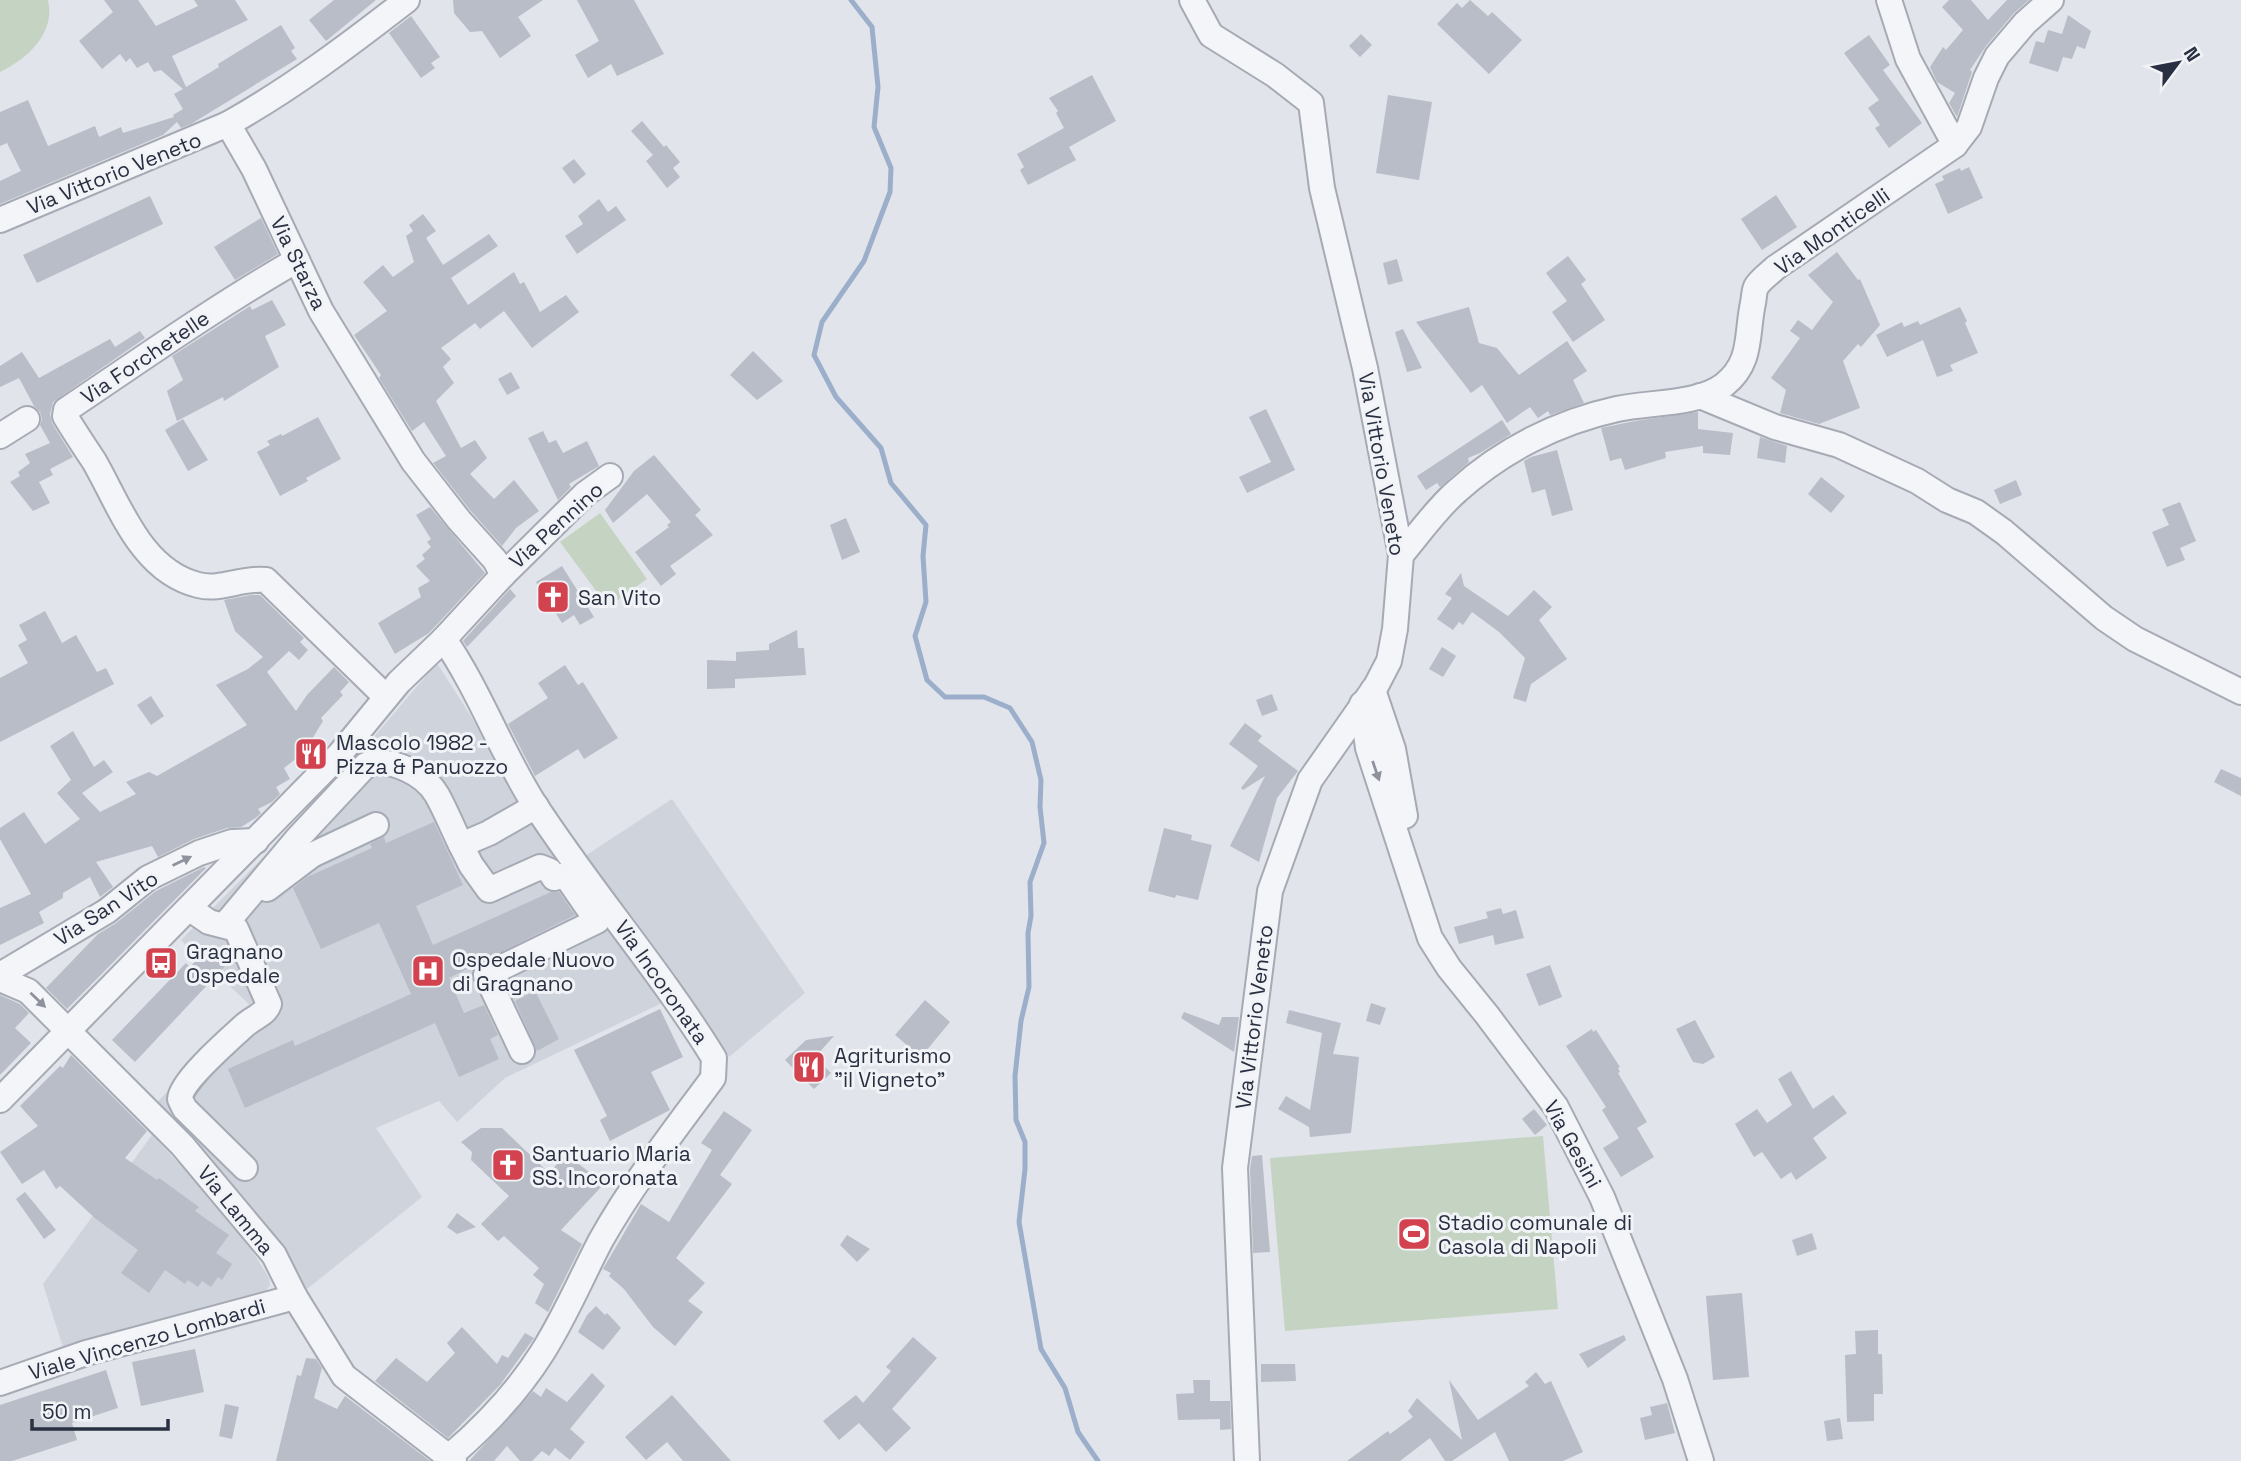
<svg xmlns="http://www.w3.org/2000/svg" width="2241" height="1461" viewBox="0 0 2241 1461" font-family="'Space Grotesk',sans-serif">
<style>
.built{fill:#cfd3dc}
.green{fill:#c5d4c2}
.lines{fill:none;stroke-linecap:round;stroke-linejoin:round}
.stream{stroke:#9bafcb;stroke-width:5}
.building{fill:#b8bdc7}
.minor-casing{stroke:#a6aab4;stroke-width:28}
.minor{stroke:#f4f5f8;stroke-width:24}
.oneway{fill:#8e929d}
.labels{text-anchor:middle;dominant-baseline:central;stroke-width:6;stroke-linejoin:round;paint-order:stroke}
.street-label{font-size:21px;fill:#293042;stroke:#f1f3f7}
.poi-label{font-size:21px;fill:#293042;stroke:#f1f3f7;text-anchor:start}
</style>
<rect width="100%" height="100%" fill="#e1e4ea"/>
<g class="built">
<polygon points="437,663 552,844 666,1001 505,1078 457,1122 439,1101 376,1128 422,1197 307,1289 237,1193 153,1106 253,1008 181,940 321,799"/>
<polygon points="672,799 805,993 729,1057 585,856"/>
<polygon points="152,1135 235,1223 269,1278 270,1285 260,1299 66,1357 43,1284"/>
</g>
<g class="green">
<path d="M0 0H48C56 33 27 59 0 72Z"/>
<polygon points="600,513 647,579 608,607 560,542"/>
<polygon points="1543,1136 1558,1309 1285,1331 1270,1158"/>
</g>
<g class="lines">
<polyline class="stream" points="851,0 872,27 878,87 874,127 891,168 890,192 864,261 822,322 814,355 836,397 881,448 891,483 926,525 923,556 926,602 915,636 927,680 945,697 984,697 1010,708 1032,742 1041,780 1040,807 1044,843 1030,882 1031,916 1028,933 1029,987 1021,1021 1015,1076 1016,1120 1025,1142 1025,1169 1019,1222 1041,1349 1065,1388 1078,1432 1098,1461"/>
</g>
<g class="building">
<polygon points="104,0 138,0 156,26 198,6 194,0 235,0 248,20 172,56 186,87 219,67 218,64 281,25 295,48 291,51 297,59 191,124 181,128 177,122 163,135 0,204 0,181 21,171 7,143 0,146 0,112 28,100 48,146 95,126 99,137 121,127 123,133 174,117 173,115 183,109 174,94 183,89 161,70 154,72 148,62 137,68 130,58 126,62 120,54 102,69 79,41 113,12"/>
<polygon points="334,0 376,0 326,41 309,20"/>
<polygon points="453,0 543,0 518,17 531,36 500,58 482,31 470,32 454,13"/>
<polygon points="577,0 634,0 664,54 617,76 611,64 588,78 575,55 599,41"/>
<polygon points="1470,0 1488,16 1492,12 1522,40 1489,74 1437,24 1457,3 1462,8"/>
<polygon points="1949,0 1971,0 1988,20 2007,0 2029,0 2014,13 1986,46 1970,70 1972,72 1957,117 1949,103 1955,93 1937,82 1930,67 1943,47 1946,50 1963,30 1942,7"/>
<polygon points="2068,15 2091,31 2085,49 2077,46 2072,59 2063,57 2058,72 2029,63 2036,41 2044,43 2048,30 2062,34"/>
<polygon points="411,16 440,57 431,63 435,68 421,78 389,33"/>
<polygon points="1361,34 1372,45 1360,57 1349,46"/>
<polygon points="1869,35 1890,65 1883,70 1922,123 1889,148 1875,128 1880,125 1868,108 1879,100 1844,53"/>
<polygon points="1092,75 1116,121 1069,147 1076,160 1028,185 1020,170 1024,167 1017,154 1064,128 1056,113 1058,111 1049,98"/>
<polygon points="1388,95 1432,102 1419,180 1376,173"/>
<polygon points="642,121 664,147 666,145 680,162 673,168 680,177 667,188 646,161 653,155 631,131"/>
<polygon points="574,159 586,174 574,184 562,168"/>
<polygon points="1969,167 1983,198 1948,214 1935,184 1944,180 1942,176 1960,168 1961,171"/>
<polygon points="1776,195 1797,227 1762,250 1741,219"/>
<polygon points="150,196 163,224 37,283 23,255"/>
<polygon points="599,199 608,212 616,206 626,220 577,254 565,236 583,224 578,216"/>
<polygon points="423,214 436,231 426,238 443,265 489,234 498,246 451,278 468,305 514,272 520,284 524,282 540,312 566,295 579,312 532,348 504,311 480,329 475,323 441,348 451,359 443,367 454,383 436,401 461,448 475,440 487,458 470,474 494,499 514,480 539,511 516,528 502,546 470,510 433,463 446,456 424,422 412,431 379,378 381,375 354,335 387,311 363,282 383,265 393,277 414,262 406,236 413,231 409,225"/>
<polygon points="261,218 278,254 235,280 214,247"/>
<polygon points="1837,252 1858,280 1860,279 1880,325 1861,347 1858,344 1843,361 1860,408 1819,424 1780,413 1786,390 1771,378 1800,338 1790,331 1798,320 1812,330 1833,302 1808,275"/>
<polygon points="1568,256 1586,280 1581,284 1605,320 1573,342 1552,312 1567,301 1546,273"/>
<polygon points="1397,259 1403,281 1388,285 1383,263"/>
<polygon points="272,300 286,325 265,336 279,367 224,401 223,397 177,421 167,391 183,380 172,356 250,306 252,310"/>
<polygon points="1469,307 1479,343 1497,348 1519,375 1567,341 1587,371 1573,380 1584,403 1550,415 1548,411 1538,418 1530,407 1507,423 1482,385 1471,393 1416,322"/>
<polygon points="1960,307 1967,321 1965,323 1978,353 1950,365 1953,371 1937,377 1923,340 1887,357 1876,335 1902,322 1904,327 1918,321 1920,325"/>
<polygon points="1403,329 1422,368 1407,372 1395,332"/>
<polygon points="140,331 145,338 53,402 50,414 52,423 73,457 50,469 53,475 39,482 50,503 33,511 10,482 20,476 18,472 30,463 25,454 50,443 40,425 42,419 40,412 34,406 19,378 0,387 0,366 22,352 39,378 110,339 115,347"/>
<polygon points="753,351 783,381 757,400 730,375"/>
<polygon points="511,372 520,388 507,395 498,379"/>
<polygon points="1266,409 1295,470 1247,493 1239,477 1271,462 1249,417"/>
<polygon points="1698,412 1698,429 1733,433 1730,455 1703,453 1703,446 1665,452 1666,458 1625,470 1621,458 1610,461 1601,428 1635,421"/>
<polygon points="318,417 341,459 306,478 308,481 280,496 257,452 270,445 267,441 281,434 282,436"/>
<polygon points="183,419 208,460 188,471 165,430"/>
<polygon points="1502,420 1511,434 1480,453 1468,458 1469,462 1440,487 1437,483 1426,490 1417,476"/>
<polygon points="543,431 549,443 556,440 563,453 587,441 599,466 569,484 571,487 558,500 528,438"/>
<polygon points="1760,437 1787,446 1785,463 1757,458"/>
<polygon points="1557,450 1573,510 1552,516 1545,489 1532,493 1524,461 1531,457"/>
<polygon points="654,455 701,510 695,515 713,535 670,566 676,574 661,586 635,552 669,527 667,525 671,522 647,494 613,523 605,510 634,471"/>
<polygon points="1821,477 1845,496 1831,513 1808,494"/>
<polygon points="2016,480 2022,495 2000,504 1994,490"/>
<polygon points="2180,502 2196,541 2180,548 2185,560 2167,567 2152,532 2169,525 2162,509"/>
<polygon points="430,507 485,573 429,633 395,654 378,623 421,597 418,588 430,581 416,566 425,559 422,555 431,547 427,542 431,539 416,515"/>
<polygon points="846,518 860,552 842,560 830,525"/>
<polygon points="562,566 594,617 580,625 574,615 562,623 536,582"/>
<polygon points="1461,573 1464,586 1508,616 1534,590 1552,607 1539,620 1567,659 1531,684 1526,702 1513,698 1525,658 1499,632 1472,612 1463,625 1459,622 1453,630 1437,619 1452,598 1445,594"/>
<polygon points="510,589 516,596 467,647 463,641"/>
<polygon points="251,595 260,595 304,638 300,642 308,650 299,660 289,651 267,672 296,711 307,695 334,667 349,682 340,692 343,695 321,718 323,721 309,744 311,747 284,768 290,779 276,787 280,794 272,802 258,809 261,813 257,817 241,827 227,828 194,839 158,857 152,846 96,862 113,887 100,897 90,877 63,893 63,898 39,912 44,923 0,945 0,908 31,894 0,839 0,828 24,812 45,844 80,819 57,793 71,780 50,746 73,731 94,767 104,760 113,772 82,793 100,812 136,794 126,782 149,772 157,776 247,725 216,685 248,669 263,657 235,631 224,600"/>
<polygon points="45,611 62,643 76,635 97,672 106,668 114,684 0,742 0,678 28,663 18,645 27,640 19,625"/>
<polygon points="797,630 798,648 804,648 806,675 735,679 735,688 707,689 707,660 736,661 736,652 769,650 769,644"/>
<polygon points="1442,647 1456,656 1443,677 1429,669"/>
<polygon points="565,665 578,685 583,682 618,738 584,759 578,749 535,776 508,724 548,698 538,683"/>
<polygon points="1272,694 1278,710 1262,716 1256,700"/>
<polygon points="151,696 164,716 151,725 137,705"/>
<polygon points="1245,723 1262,736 1258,741 1298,771 1277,798 1259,862 1230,846 1265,776 1243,790 1241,788 1258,766 1229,744"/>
<polygon points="2221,769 2241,778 2241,796 2214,782"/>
<polygon points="434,822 463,885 416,906 433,945 551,892 559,892 575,915 449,978 464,1013 484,1005 498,1035 490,1039 499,1059 459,1077 435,1023 245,1108 228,1069 293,1040 295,1046 411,994 379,923 321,949 293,888 307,877 372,848 370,844 384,837 386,843"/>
<polygon points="1164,828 1192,835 1191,840 1212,845 1198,900 1176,895 1175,898 1148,891"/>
<polygon points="204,867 206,868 67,1009 46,988 98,934 116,923 156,891"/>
<polygon points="1501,908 1503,914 1516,910 1524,938 1495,945 1493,935 1459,944 1454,927 1488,918 1486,912"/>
<polygon points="209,947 226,965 135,1062 112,1040 186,963 190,967"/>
<polygon points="1550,965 1562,997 1539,1006 1526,974"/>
<polygon points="535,991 559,1039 537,1051 515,1001"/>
<polygon points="0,995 20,1004 29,1013 15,1028 31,1043 0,1075"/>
<polygon points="925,1000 950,1022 921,1057 895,1035"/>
<polygon points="1371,1003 1386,1008 1380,1025 1366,1021"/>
<polygon points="660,1009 683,1057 651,1072 670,1110 610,1141 600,1120 607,1116 574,1050"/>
<polygon points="1289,1010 1341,1023 1333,1054 1359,1057 1351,1133 1310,1137 1309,1127 1278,1109 1286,1096 1310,1110 1322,1033 1286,1023"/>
<polygon points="1184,1012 1219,1025 1222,1017 1239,1017 1234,1052 1181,1018"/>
<polygon points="1695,1020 1715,1057 1703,1064 1693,1062 1676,1029"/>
<polygon points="1592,1029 1593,1032 1596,1030 1620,1067 1618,1068 1620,1072 1618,1073 1647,1122 1637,1128 1654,1157 1621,1177 1603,1148 1619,1138 1602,1110 1606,1107 1566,1046"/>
<polygon points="834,1036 815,1057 831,1073 814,1089 785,1060 806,1040"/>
<polygon points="71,1055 147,1131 125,1158 157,1180 159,1178 199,1207 195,1211 229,1235 216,1253 232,1264 222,1280 218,1277 211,1287 202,1281 198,1287 188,1280 185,1284 165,1270 149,1293 121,1273 138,1250 96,1219 60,1186 56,1189 44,1170 22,1184 0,1152 38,1126 20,1106 60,1066 63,1068"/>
<polygon points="1791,1071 1813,1109 1833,1095 1847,1113 1813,1138 1827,1158 1796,1180 1791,1172 1781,1179 1762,1152 1754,1157 1735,1124 1757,1109 1767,1123 1792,1105 1778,1079"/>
<polygon points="1534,1109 1547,1125 1535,1135 1522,1119"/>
<polygon points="724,1111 752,1130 720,1175 732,1184 676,1258 705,1283 688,1301 703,1312 675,1346 653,1327 624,1289 609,1276 611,1273 603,1269 641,1204 669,1222 712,1150 701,1143"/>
<polygon points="481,1128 502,1128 549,1173 566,1154 589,1172 589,1176 601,1187 561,1230 582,1244 548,1312 535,1303 544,1284 533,1275 539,1268 504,1236 498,1241 481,1224 509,1196 471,1160 472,1152 461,1142"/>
<polygon points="1262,1155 1270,1252 1253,1253 1250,1169 1252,1156"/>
<polygon points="25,1192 56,1230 44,1239 16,1199"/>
<polygon points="457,1213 476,1227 457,1234 447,1227"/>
<polygon points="1812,1233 1817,1249 1797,1256 1792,1240"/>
<polygon points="847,1235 870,1249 857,1262 840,1245"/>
<polygon points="1742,1293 1749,1377 1713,1380 1706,1296"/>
<polygon points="596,1306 605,1315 607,1313 621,1328 603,1350 578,1332 587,1315"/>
<polygon points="462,1327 497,1364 502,1355 508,1358 525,1333 534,1338 500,1385 448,1438 375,1381 396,1358 427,1382 455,1353 447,1343"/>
<polygon points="1878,1330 1878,1354 1882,1354 1883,1394 1874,1394 1874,1421 1847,1422 1845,1355 1856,1354 1855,1331"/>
<polygon points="1624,1335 1626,1340 1588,1368 1579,1354"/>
<polygon points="913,1337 937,1358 892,1409 911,1428 886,1452 859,1423 839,1440 823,1421 856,1395 863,1403 891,1371 886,1367"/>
<polygon points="195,1349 204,1392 141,1406 132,1362"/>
<polygon points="306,1358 316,1359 322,1368 314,1398 337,1409 345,1396 430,1461 276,1461 297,1375 301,1376"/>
<polygon points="1261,1364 1295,1364 1296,1381 1261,1382"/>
<polygon points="106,1370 118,1408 72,1423 77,1440 12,1461 0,1461 0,1405"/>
<polygon points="1536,1372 1545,1384 1551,1381 1583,1452 1563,1461 1509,1461 1495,1432 1452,1461 1445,1461 1430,1438 1400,1461 1347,1461 1388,1431 1390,1434 1413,1417 1408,1411 1417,1398 1462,1440 1449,1380 1478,1420 1529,1386 1525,1382"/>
<polygon points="592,1373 605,1386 570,1429 585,1442 570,1460 555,1448 549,1456 542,1451 532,1461 520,1461 507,1446 494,1461 469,1461 533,1391 541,1397 546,1388 567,1402"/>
<polygon points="1193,1380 1210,1380 1210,1401 1230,1401 1231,1429 1220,1430 1220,1419 1178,1420 1176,1394 1194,1393"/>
<polygon points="672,1395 731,1461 683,1461 667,1442 646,1460 625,1437"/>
<polygon points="1667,1403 1675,1433 1645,1440 1640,1418 1652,1415 1650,1407"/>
<polygon points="225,1404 239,1407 232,1439 219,1436"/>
<polygon points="1840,1418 1843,1439 1827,1441 1824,1421"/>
</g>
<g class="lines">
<defs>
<g id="minor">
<path d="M407 0C349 45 292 88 228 124L254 169 321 311 413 461 459 520 495 560 503 575"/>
<polyline points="1192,0 1211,35 1275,75 1311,103 1322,188 1365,368 1401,555 1395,629 1389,661 1376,686 1310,780 1270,891 1235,1168 1247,1461"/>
<polyline points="1889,0 1908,59 1955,145"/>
<polyline points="0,220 228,124"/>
<path d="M297 260C217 306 142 359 66 410L65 416C74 431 84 446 94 461 120 506 141 571 198 585 221 591 243 577 266 580L386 697"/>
<polyline points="1700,396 1775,427 1839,445 1917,481 1947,500 1976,512 2004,532 2104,618 2135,639 2241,692"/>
<polyline points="0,436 27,419"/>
<path d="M1401 555C1419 534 1436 509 1457 491 1502 450 1558 422 1617 409 1649 402 1698 405 1724 385 1753 362 1746 335 1753 303 1754 298 1754 291 1756 287 1760 280 1769 274 1775 268L1955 145 1969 127 1986 78 1997 56 2025 23 2051 0"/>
<path d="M444 639C479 690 500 749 533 802 590 890 659 969 714 1058L713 1078C674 1131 633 1183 601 1240 581 1278 565 1317 542 1353 518 1391 484 1427 450 1456"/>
<polyline points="1373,690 1393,749 1405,816"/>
<polyline points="1362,704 1368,748 1430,938 1449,968 1487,1015 1556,1107 1602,1197 1675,1379 1701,1461"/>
<polyline points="461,845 471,865 489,890 540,867 550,871 554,878 562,876 568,879 597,921 486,975 522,1051"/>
<polyline points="267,889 312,855 376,825"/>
<path d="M190 909 209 922 236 929 269 1004C266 1014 253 1018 245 1025 232 1037 180 1082 180 1099 181 1101 183 1106 185 1109L245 1168"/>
<path d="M229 920 297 839 366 765C390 756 425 774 437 795 446 811 453 829 461 845L489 833 536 806"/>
<polyline points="0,975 107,911 148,878 199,853 232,842 256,841"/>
<polyline points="0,979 28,991 182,1145 274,1255 295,1297 344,1376 454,1461"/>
<polyline points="0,1100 339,755 399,682 444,639 503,575 585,494 610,476"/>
<polyline points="0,1383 86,1353 295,1297"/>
</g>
</defs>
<use href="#minor" class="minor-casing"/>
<use href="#minor" class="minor"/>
</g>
<defs><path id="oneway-solid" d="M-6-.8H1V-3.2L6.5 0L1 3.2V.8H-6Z" transform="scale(1.75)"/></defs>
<g class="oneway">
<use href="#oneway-solid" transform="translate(1376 771) rotate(71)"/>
<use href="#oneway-solid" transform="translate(182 861) rotate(-26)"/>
<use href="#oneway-solid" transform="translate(38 1000) rotate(44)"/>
</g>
<defs>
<symbol id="church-square" viewBox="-11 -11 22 22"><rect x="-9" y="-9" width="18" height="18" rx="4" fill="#d3434f" stroke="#f1f3f7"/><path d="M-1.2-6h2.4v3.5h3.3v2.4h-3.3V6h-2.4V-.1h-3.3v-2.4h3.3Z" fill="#fff"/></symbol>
<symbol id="restaurant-square" viewBox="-11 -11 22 22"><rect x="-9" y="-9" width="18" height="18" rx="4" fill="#d3434f" stroke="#f1f3f7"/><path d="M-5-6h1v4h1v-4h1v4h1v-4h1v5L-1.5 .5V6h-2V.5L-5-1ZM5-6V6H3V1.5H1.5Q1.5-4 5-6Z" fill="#fff"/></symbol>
<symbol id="bus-square" viewBox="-11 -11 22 22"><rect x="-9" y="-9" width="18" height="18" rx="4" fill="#d3434f" stroke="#f1f3f7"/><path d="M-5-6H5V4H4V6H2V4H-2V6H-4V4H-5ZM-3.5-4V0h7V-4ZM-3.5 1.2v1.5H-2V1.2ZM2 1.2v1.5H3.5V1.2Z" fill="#fff"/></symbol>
<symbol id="hospital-square" viewBox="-11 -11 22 22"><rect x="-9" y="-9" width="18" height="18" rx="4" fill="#d3434f" stroke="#f1f3f7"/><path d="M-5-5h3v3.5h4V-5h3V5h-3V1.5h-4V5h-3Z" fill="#fff"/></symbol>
<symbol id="stadium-square" viewBox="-11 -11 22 22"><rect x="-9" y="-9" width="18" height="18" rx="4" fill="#d3434f" stroke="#f1f3f7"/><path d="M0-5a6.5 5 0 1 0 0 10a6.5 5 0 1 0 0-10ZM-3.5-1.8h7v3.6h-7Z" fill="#fff"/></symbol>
</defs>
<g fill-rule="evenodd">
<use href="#church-square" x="534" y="578" width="38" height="38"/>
<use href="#restaurant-square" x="292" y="735" width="38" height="38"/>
<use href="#bus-square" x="142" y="944" width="38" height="38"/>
<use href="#hospital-square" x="409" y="952" width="38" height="38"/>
<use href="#restaurant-square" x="790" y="1048" width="38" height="38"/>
<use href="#church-square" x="489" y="1146" width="38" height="38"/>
<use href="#stadium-square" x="1395" y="1215" width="38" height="38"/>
</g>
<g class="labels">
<g class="street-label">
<text transform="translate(114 173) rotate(-22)">Via Vittorio Veneto</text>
<text transform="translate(1832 231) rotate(-35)">Via Monticelli</text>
<text transform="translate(299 263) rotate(64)">Via Starza</text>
<text transform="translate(145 357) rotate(-34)">Via Forchetelle</text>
<text transform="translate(1382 464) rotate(80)">Via Vittorio Veneto</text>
<text transform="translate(556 525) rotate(-42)">Via Pennino</text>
<text transform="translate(106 908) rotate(-33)">Via San Vito</text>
<text transform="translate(662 982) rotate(55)">Via Incoronata</text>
<text transform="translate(1254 1017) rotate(-83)">Via Vittorio Veneto</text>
<text transform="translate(1573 1144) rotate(61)">Via Gesini</text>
<text transform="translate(236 1210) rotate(51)">Via Lamma</text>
<text transform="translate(147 1339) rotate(-16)">Viale Vincenzo Lombardi</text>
</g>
<g class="poi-label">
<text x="578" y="597">San Vito</text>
<text x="336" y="742">Mascolo 1982 -<tspan x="336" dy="24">Pizza &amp; Panuozzo</tspan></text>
<text x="186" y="951">Gragnano<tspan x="186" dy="24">Ospedale</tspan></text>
<text x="452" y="959">Ospedale Nuovo<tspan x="452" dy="24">di Gragnano</tspan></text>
<text x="834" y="1055">Agriturismo<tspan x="834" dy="24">"il Vigneto"</tspan></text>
<text x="532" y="1153">Santuario Maria<tspan x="532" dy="24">SS. Incoronata</tspan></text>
<text x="1438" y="1222">Stadio comunale di<tspan x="1438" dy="24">Casola di Napoli</tspan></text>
</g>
</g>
<g transform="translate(2178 63) rotate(58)" stroke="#f1f3f7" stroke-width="5" paint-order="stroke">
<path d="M0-5L12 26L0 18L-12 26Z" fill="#293042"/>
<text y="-10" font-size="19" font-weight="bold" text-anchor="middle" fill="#293042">N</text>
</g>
<path d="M32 1419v10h136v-10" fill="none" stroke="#293042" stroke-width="3.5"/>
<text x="42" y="1419" font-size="21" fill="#293042" stroke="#f1f3f7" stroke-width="5" paint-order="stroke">50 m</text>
</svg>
